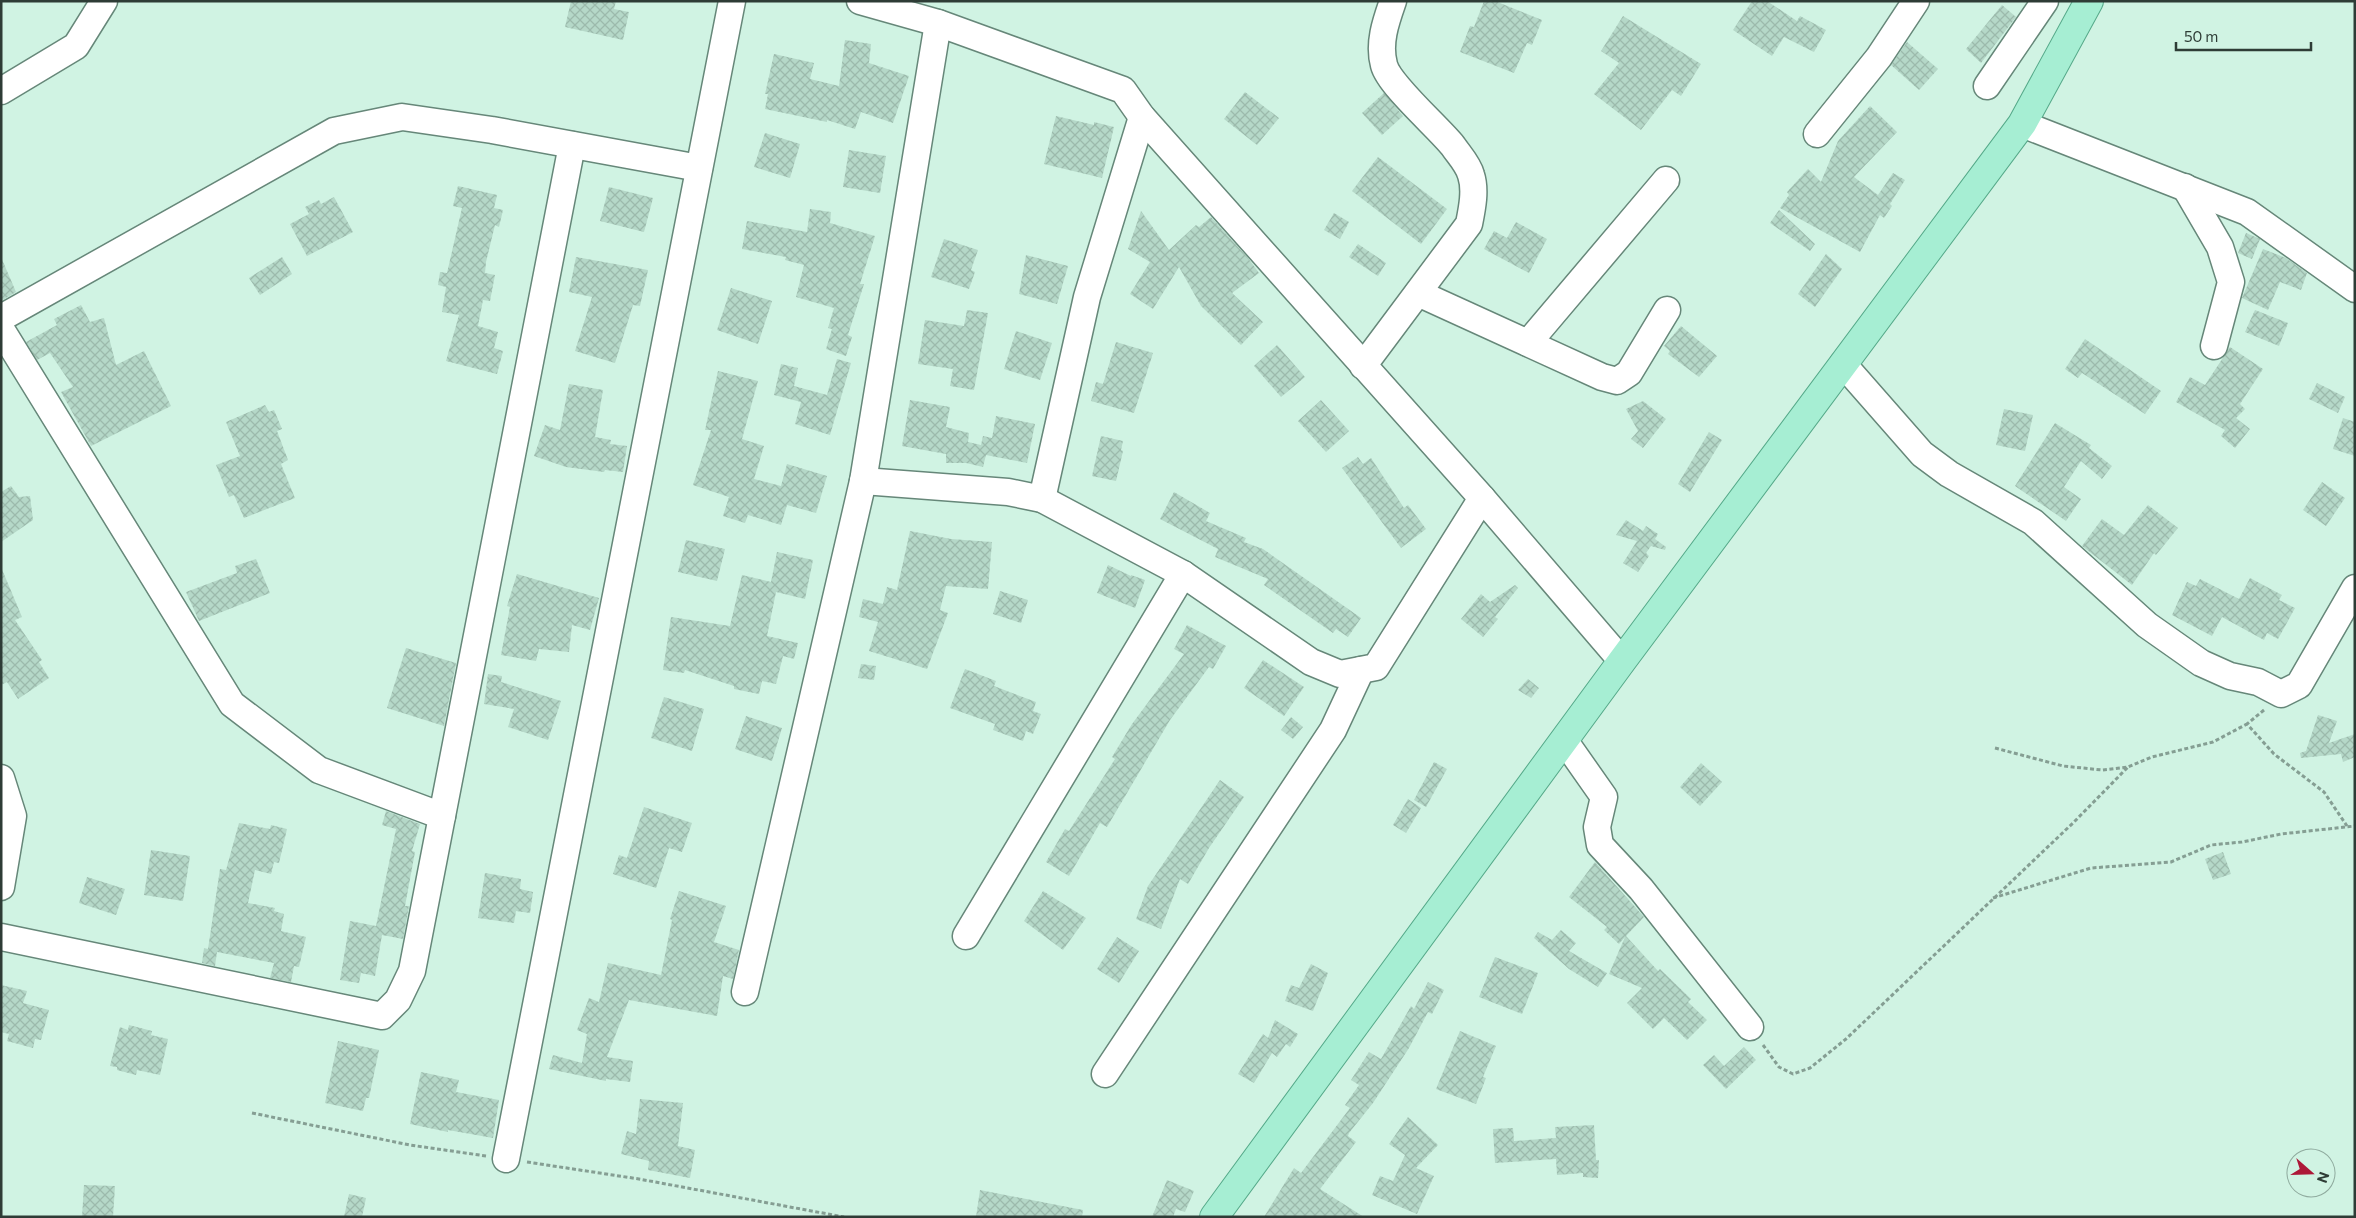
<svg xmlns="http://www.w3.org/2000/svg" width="2356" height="1218" viewBox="0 0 2356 1218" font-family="Commissioner,sans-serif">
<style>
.building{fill:url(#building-cross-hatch)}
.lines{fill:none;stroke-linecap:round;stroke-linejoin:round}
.minor-casing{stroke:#668779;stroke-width:29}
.major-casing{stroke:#55a989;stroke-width:30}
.path{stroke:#859e93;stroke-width:3;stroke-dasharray:4 2.5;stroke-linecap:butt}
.minor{stroke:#fff;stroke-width:26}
.major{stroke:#a6eed3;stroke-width:28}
</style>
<defs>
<pattern id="building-cross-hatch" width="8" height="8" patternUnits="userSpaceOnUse" patternTransform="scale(1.25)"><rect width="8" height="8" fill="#b5d8c8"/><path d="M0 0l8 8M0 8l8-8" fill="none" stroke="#9cbaac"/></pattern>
</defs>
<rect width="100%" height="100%" fill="#d0f3e3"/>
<g class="building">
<polygon points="571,1 616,1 614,9 629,12 623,40 565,27"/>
<polygon points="1484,1 1495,1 1542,20 1532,45 1527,43 1514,73 1460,52 1470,26 1474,27"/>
<polygon points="1752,1 1767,1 1797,21 1800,16 1826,30 1814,52 1784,37 1772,56 1733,30"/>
<polygon points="2002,5 2016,17 1981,63 1966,49"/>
<polygon points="1623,16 1701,64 1681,96 1672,90 1641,130 1594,94 1619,63 1601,51"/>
<polygon points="845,40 871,44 869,63 909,76 893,123 861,112 855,129 827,120 827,122 765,109 768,94 765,94 774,54 814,63 810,79 839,86"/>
<polygon points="1907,42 1938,69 1919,90 1891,65"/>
<polygon points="1245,92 1279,118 1257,145 1224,119"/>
<polygon points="1384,93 1403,116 1382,135 1362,113"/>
<polygon points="1870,106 1897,132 1854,177 1878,195 1893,173 1905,180 1890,204 1892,206 1884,218 1880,215 1860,252 1780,208 1789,195 1787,192 1808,169 1821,182 1838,141"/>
<polygon points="1056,116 1094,125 1094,122 1114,127 1102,178 1044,164"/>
<polygon points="765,133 800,144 790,178 754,167"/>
<polygon points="849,150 886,156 880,193 843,187"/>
<polygon points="1378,157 1447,209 1421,244 1352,191"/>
<polygon points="458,186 497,195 494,208 503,210 499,227 495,225 486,262 485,273 495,275 490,301 483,300 478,326 498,332 494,348 503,351 497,374 446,361 459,315 442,312 446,287 438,285 440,272 447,273 462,208 453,206"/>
<polygon points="609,187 653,198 644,232 600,221"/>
<polygon points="334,197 353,232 307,256 290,224 309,214 305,207 319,200 321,204"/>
<polygon points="810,209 831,212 830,223 875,236 860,284 864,284 848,335 852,337 846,356 826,349 832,329 828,328 834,308 796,297 804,265 785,260 786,257 742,249 747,221 807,232"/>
<polygon points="1779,210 1815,244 1810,251 1770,223"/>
<polygon points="1141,211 1169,250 1196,225 1199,227 1211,217 1248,258 1259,273 1232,293 1263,322 1241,345 1201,306 1179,267 1153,309 1130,294 1150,262 1128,249"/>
<polygon points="1334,213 1349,222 1340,239 1324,230"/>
<polygon points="1516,222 1547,239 1529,273 1484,249 1494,231 1507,238"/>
<polygon points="2246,233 2260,239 2252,259 2238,253"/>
<polygon points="944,239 978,250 971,270 975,272 969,289 931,277"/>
<polygon points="1358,244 1386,263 1378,276 1349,257"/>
<polygon points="2263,249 2286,258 2307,273 2301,290 2280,282 2268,310 2242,298"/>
<polygon points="1826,254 1842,269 1815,307 1798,294"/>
<polygon points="1026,255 1068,266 1057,304 1019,294"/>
<polygon points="1,257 16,292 1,301"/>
<polygon points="282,257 292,274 260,295 249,278"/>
<polygon points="576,257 648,270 640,306 633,305 615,363 575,351 592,297 569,292"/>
<polygon points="731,288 772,301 758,344 717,330"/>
<polygon points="81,305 90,322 104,318 116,365 144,351 171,406 91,446 61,392 73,387 50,353 37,360 26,342 57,325 54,319"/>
<polygon points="967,310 988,313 974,390 950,386 953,369 918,364 925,320 964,326"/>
<polygon points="2255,310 2288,323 2279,346 2245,332"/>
<polygon points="1681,326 1717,356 1699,377 1668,354 1670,351 1664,346"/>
<polygon points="1016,331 1052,343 1040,380 1004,369"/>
<polygon points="2085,339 2161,391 2145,414 2082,373 2078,378 2065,369"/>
<polygon points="1116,342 1153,353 1134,413 1091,401 1096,382 1103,384"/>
<polygon points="1277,345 1305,377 1281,397 1254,366"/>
<polygon points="2230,347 2263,369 2240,404 2245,409 2236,418 2250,429 2235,448 2221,436 2225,430 2176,402 2190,377 2205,385"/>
<polygon points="837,359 851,363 830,435 795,424 801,402 774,395 781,364 798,368 794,386 827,395"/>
<polygon points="718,371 758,381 742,439 764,446 754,479 781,486 787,464 827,476 816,513 787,505 781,525 748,515 745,523 723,516 729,497 693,485 711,430 705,430"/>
<polygon points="2317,383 2345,397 2338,413 2309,399"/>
<polygon points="569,384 603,390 595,437 611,440 610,444 627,446 623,472 605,470 604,472 566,467 534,456 545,425 560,430"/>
<polygon points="910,400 950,407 946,427 969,433 968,442 981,445 983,436 992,438 996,416 1035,424 1027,463 986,455 983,467 966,463 946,463 946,454 902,446"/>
<polygon points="1321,400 1349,431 1326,452 1298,421"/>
<polygon points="1643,401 1666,419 1643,448 1631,439 1638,431 1626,409"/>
<polygon points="265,405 269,412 274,410 282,429 277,431 288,460 281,464 295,498 244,518 234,495 229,497 216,465 240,456 226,422"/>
<polygon points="2004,409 2033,415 2025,451 1996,445"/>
<polygon points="2343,418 2355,422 2355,456 2333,449"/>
<polygon points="2055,423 2091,445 2089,448 2112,466 2102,479 2081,461 2064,487 2081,499 2066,521 2015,486"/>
<polygon points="1709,432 1722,440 1690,492 1678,484"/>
<polygon points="1101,436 1123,441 1121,450 1123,451 1116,481 1092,476"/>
<polygon points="1358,457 1363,464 1371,458 1404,508 1408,505 1426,529 1401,548 1342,468"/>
<polygon points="2322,482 2345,498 2326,526 2303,510"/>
<polygon points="11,486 19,497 30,496 33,520 1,542 1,492"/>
<polygon points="1174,492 1210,513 1206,521 1246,538 1244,542 1263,549 1361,618 1348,637 1336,629 1333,633 1264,585 1268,579 1215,557 1218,549 1160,519"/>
<polygon points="2148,505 2178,528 2156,555 2154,553 2132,585 2082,546 2102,519 2124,535"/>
<polygon points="1626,520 1643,531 1646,526 1658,534 1655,539 1666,547 1665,550 1651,546 1646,553 1649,556 1638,572 1623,563 1637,541 1616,535"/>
<polygon points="910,531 951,539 992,542 988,589 946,586 940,610 948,613 927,669 869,651 878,622 859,617 863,599 883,604 887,587 897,590"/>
<polygon points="686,540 725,549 717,581 678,572"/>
<polygon points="777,552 813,560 805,599 776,592 767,636 798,643 794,659 783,656 776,684 762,681 759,694 734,689 734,686 685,670 684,673 663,670 671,617 730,626 742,575 771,582"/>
<polygon points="256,559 270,593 199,621 186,592 237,573 235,566"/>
<polygon points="1108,565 1131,576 1131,575 1145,580 1135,608 1097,593"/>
<polygon points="1,567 22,617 15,620 42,660 39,662 49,678 18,699 7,682 1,685"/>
<polygon points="517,574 599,598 590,630 572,625 569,652 539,649 536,661 501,655 510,607 507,606"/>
<polygon points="2250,578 2282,595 2279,600 2295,608 2278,639 2267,633 2264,640 2222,617 2212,636 2172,615 2187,582 2196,586 2200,579 2239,599"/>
<polygon points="1515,585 1518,588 1495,617 1498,619 1483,637 1461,619 1481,594 1490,602"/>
<polygon points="1000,591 1028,600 1021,623 993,614"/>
<polygon points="1187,625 1226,646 1213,669 1209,667 1170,720 1107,827 1100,823 1069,876 1046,862 1065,829 1069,831 1115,759 1112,757 1132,724 1184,654 1174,649"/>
<polygon points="406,648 456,663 444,726 387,708"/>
<polygon points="1263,660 1304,687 1284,716 1244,688"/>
<polygon points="861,664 876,666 874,680 858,678"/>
<polygon points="965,669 996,681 994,686 1036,702 1033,711 1041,714 1033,734 1026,731 1023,741 993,730 995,724 950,708"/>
<polygon points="488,674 502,676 501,682 561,701 548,740 508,727 514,709 484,704"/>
<polygon points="1528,679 1539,688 1531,698 1518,690"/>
<polygon points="664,697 704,709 692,751 651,738"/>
<polygon points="2318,715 2337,721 2329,743 2355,734 2355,757 2343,762 2341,754 2301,758 2300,753 2306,751"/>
<polygon points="746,716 782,728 772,761 735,749"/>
<polygon points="1291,717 1303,727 1293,739 1281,730"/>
<polygon points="1434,762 1447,769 1426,807 1414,800"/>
<polygon points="1701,763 1722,782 1700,806 1680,787"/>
<polygon points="1220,780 1244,797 1209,848 1188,884 1180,879 1161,929 1136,919 1148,886"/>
<polygon points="1408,799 1421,808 1406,833 1393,825"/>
<polygon points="644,807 692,823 682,852 669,848 656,888 613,874 619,855 627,858"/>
<polygon points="386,811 420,824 412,851 415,852 405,906 409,906 403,939 382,935 375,976 361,973 359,983 340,980 350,921 376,926 396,829 382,825"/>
<polygon points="239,823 270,829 271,825 287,829 279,863 274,862 271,874 255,870 248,903 275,908 274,911 284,914 281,931 306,937 299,967 294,966 291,982 270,978 274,963 217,952 215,966 202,963 204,948 208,949 220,869 226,870"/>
<polygon points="151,850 190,856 183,901 144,895"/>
<polygon points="2223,852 2231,874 2213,880 2205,859"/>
<polygon points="1595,862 1644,917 1626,936 1658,971 1660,969 1691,999 1688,1002 1707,1020 1687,1040 1664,1018 1653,1029 1627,1003 1642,988 1609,974 1625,937 1619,944 1604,930 1607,927 1569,897"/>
<polygon points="485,873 521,879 520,889 533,892 530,913 516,911 514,923 478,918"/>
<polygon points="87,877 125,889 116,915 79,903"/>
<polygon points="679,891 726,906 714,942 739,950 733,979 723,976 717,1016 629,1000 607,1057 633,1061 630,1082 606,1079 606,1081 549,1069 553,1055 582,1063 587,1034 577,1030 589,998 599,1002 608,963 661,975 672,920 670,919"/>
<polygon points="1043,891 1086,918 1063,950 1024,921"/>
<polygon points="1561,930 1576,943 1569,951 1607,973 1598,987 1569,969 1534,938 1538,932 1552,940"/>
<polygon points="1117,937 1139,951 1119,983 1097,969"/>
<polygon points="1495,957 1538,973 1522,1014 1479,997"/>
<polygon points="1311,964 1328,973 1313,1011 1285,1001 1291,985 1299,988"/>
<polygon points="1428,982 1444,990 1432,1014 1428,1012 1409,1048 1373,1103 1349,1133 1348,1136 1356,1142 1320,1189 1364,1217 1264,1217 1294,1168 1301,1173 1350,1108 1345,1105 1359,1085 1351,1080 1369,1052 1381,1059 1411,1006 1414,1009"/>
<polygon points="1,985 27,991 23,1003 49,1010 41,1040 35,1039 33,1048 7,1041 9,1034 1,1032"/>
<polygon points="1275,1020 1298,1034 1290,1047 1286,1044 1277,1057 1272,1053 1254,1083 1238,1074 1263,1034 1268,1038"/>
<polygon points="129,1025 152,1031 151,1035 168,1039 160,1075 137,1070 136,1075 117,1070 117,1067 110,1066 120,1027 128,1030"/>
<polygon points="1460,1031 1496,1046 1483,1077 1486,1078 1476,1104 1436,1089"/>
<polygon points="338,1041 379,1050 369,1098 366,1098 363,1111 325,1103"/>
<polygon points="1744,1047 1756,1060 1726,1089 1703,1065 1714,1055 1724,1066"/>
<polygon points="421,1072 459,1080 456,1092 499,1100 493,1138 448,1130 448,1132 410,1124"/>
<polygon points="640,1099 683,1103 678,1146 695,1150 690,1178 648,1170 649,1161 621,1154 627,1131 636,1134"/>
<polygon points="1408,1117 1438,1145 1416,1168 1434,1176 1417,1214 1372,1195 1380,1176 1393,1181 1405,1155 1389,1144"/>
<polygon points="1594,1125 1596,1160 1599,1160 1598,1178 1583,1177 1583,1173 1557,1175 1556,1159 1495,1163 1493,1129 1513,1128 1514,1141 1556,1138 1555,1127"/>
<polygon points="1167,1180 1194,1191 1185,1212 1176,1209 1173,1217 1152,1217"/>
<polygon points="84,1185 115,1186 113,1217 82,1217"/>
<polygon points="980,1190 1083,1210 1082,1217 976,1217"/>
<polygon points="349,1194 366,1198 362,1217 344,1217"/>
</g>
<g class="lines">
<defs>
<g id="minor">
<polyline points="860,1 938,23 1123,90 1142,117 1482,498 1622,661"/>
<polyline points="1987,86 2045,1"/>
<polyline points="1,91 76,46 104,1"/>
<polyline points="2022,124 2247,212 2355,289"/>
<polyline points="1817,134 1879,57 1916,1"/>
<polyline points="2185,187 2220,247 2231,282 2214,346"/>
<polyline points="1418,293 1602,377 1617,381 1629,373 1667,310"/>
<polyline points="1,318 334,131 402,117 492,130 699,168"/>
<polyline points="1,329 232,704 319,770 442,816"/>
<polyline points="1528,343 1666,180"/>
<polyline points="1843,364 1922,454 1949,474 2033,522 2147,625 2201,663 2230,676 2258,682 2281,694 2299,685 2355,588"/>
<path d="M1363 366 1469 224C1472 209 1476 190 1471 175 1468 164 1459 155 1453 146 1438 127 1389 85 1384 65 1378 43 1386 21 1393 1"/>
<polyline points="863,481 1008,492 1042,499 1183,574 1311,662 1340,674 1376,667 1482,498"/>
<polyline points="1042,499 1087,297 1142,117"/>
<polyline points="1564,740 1604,797 1597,827 1600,845 1641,889 1750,1027"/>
<polyline points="1,778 13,816 1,887"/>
<polyline points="966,936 1183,574"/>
<polyline points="1,937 382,1016 398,1000 412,971 572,145"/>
<polyline points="745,992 863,481 938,23"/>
<polyline points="1105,1074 1333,730 1361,670"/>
<polyline points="506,1159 732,1"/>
</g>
<polyline id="major" points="1214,1217 1622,661 2022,124 2089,1"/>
</defs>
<use href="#minor" class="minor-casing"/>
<use href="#major" class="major-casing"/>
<g class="path">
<polyline points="2264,710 2247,724 2274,754 2324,792 2347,826"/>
<polyline points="1995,748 2063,766 2102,770 2128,767 2152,757 2213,742 2247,724"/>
<polyline points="1993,898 2091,868 2171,862 2211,845 2242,842 2281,834 2355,826"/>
<polyline points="1763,1045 1779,1067 1793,1074 1810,1068 1846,1039 2074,822 2128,767"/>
<polyline points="252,1113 410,1145 486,1156"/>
<polyline points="527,1162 639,1179 844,1217"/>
</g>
<use href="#minor" class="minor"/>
<use href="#major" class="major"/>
</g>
<rect width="2356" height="1218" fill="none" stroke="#2e3c36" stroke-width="5"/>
<g transform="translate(2311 1173) rotate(110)"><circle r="24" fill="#d0f3e3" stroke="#8faa9e"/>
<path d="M0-4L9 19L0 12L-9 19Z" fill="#ad1838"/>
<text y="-8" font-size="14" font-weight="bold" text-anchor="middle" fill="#2e3c36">N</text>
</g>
<path d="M2176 42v8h135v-8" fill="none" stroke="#2e3c36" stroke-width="2.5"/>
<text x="2184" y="42" font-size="15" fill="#2e3c36" stroke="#d0f3e3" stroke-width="4" paint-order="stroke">50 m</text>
</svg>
